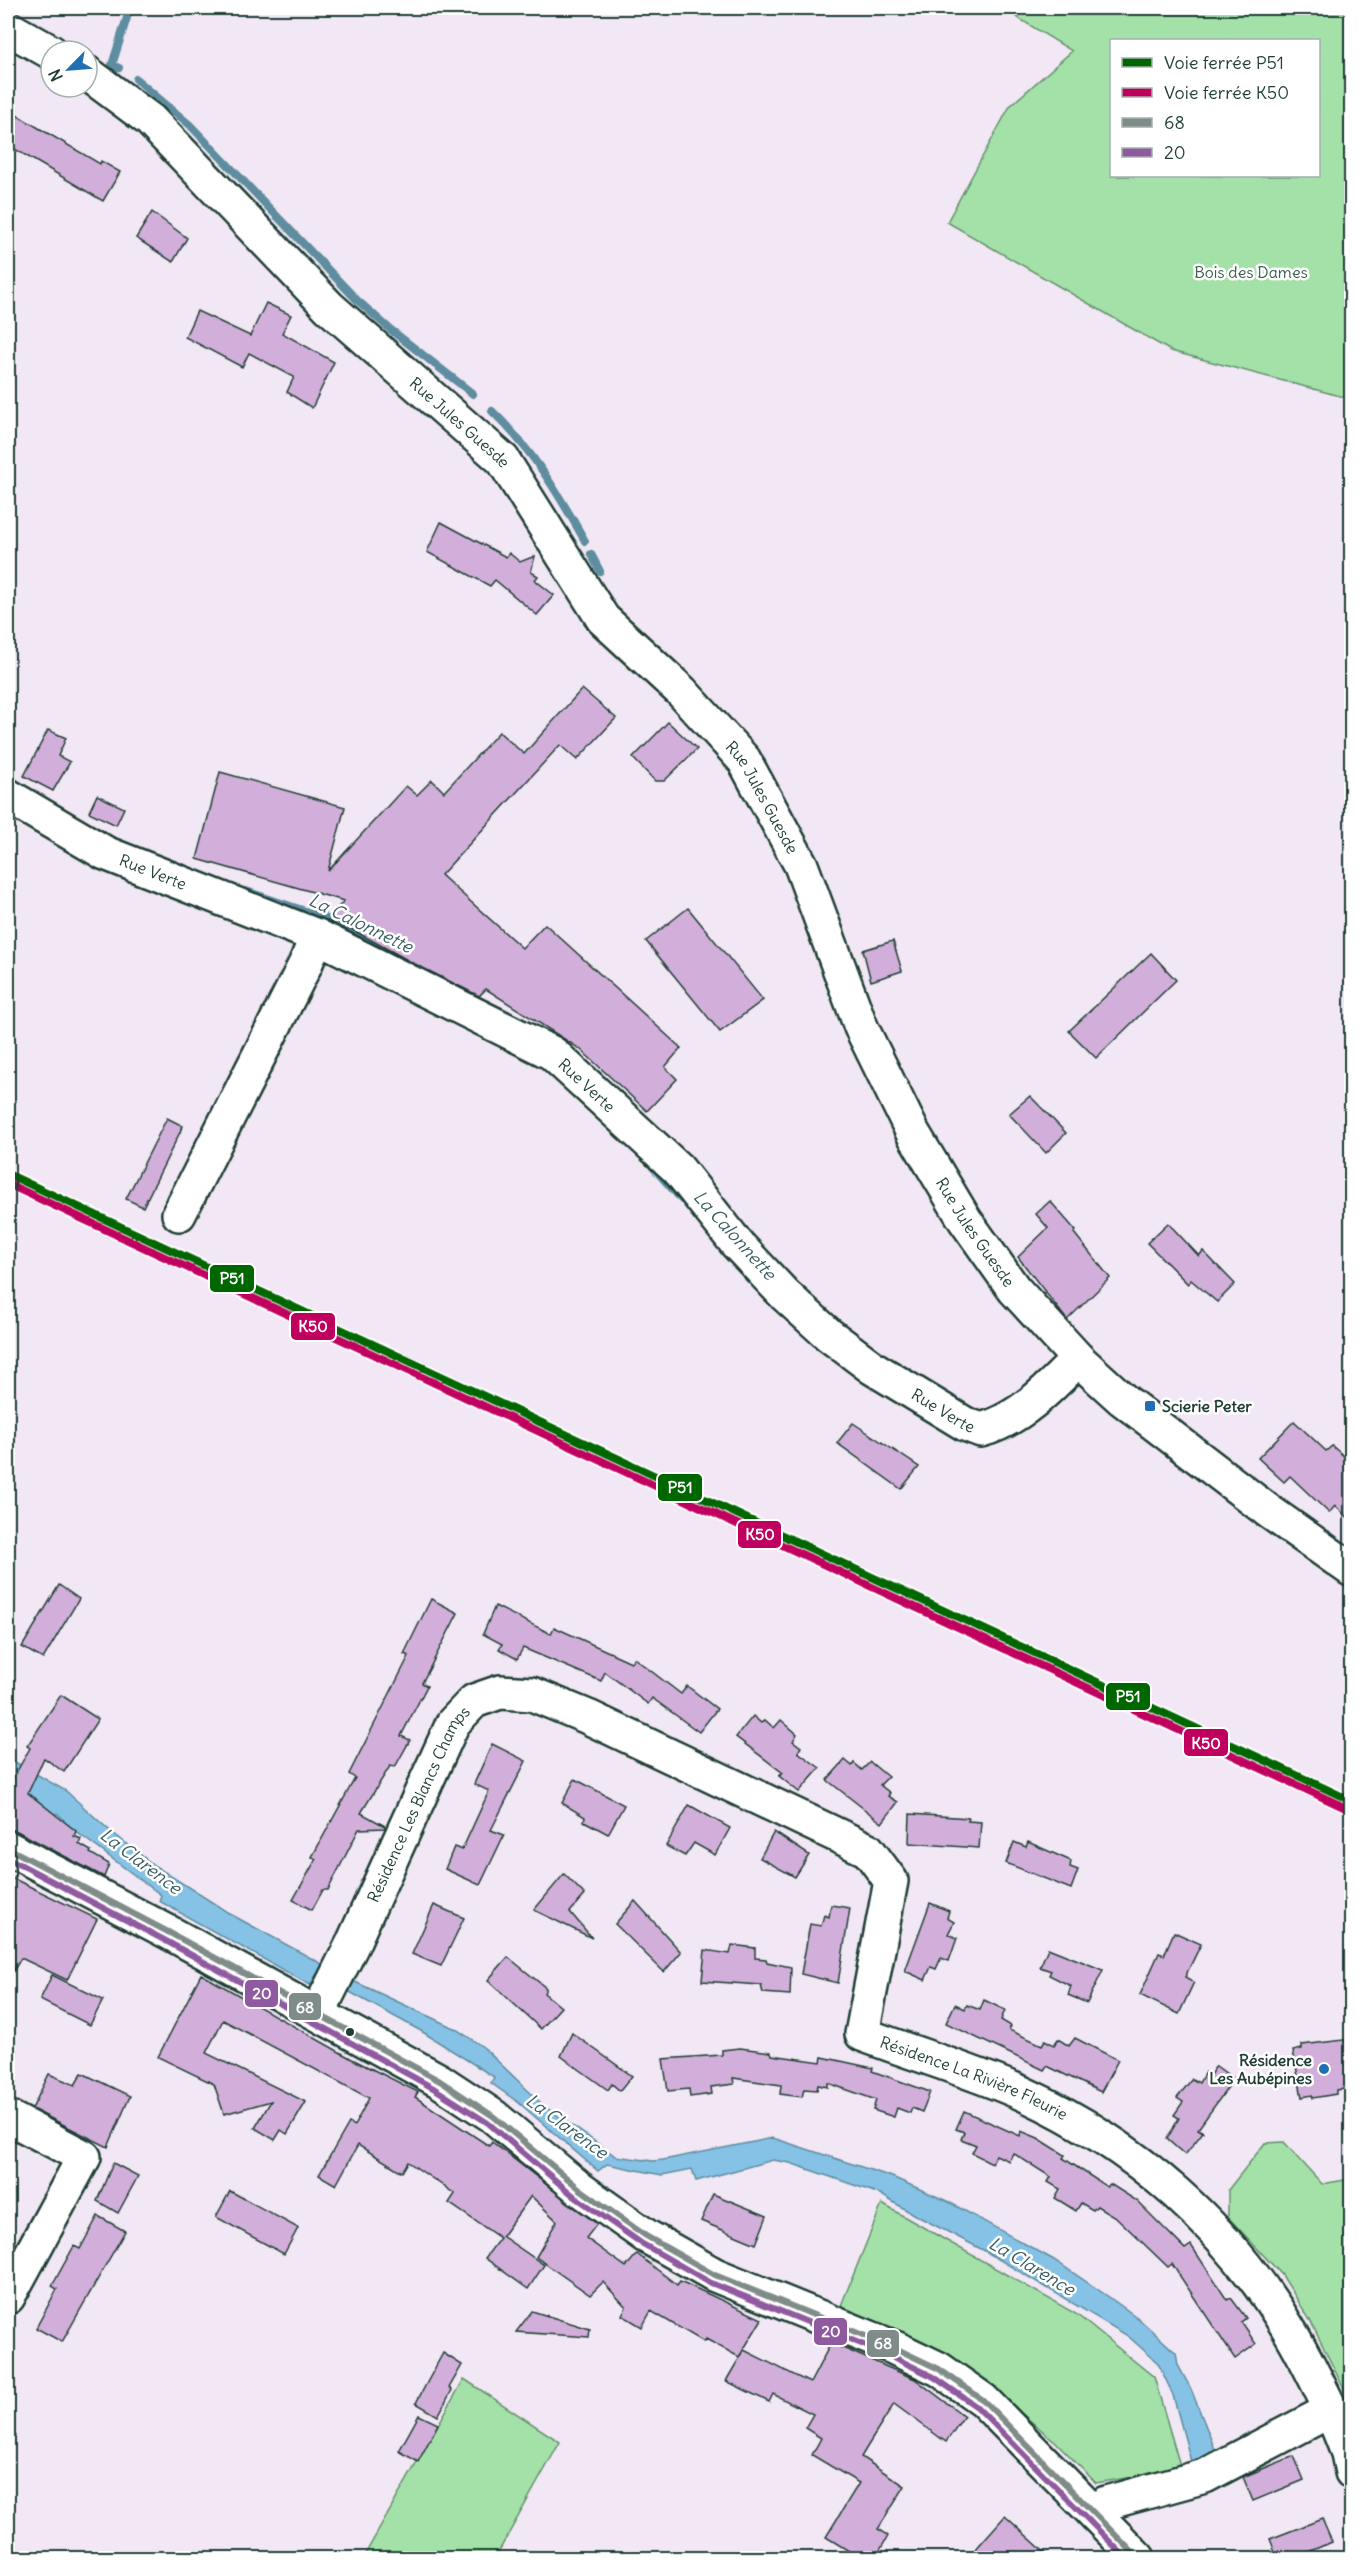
<svg xmlns="http://www.w3.org/2000/svg" width="1359" height="2566" viewBox="0 0 1359 2566" font-family="Delius,sans-serif">
<style>
.green{fill:#a4e1a8;stroke:#628f6e;stroke-width:1.5;fill-rule:evenodd}
.water{fill:#86c2e6;stroke:#5d8d9f;stroke-width:1.5}
.lines{fill:none;stroke-linecap:round;stroke-linejoin:round}
.stream{stroke:#5d8d9f;stroke-width:8}
.building{fill:#d2afda;stroke:#1f3d34;stroke-width:1.5}
.minor-casing{stroke:#1f3d34;stroke-width:38}
.major-casing{stroke:#1f3d34;stroke-width:38}
.minor{stroke:#fff;stroke-width:33}
.major{stroke:#fff;stroke-width:33}
.bus-1-casing{stroke:#fff;stroke-width:10}
.bus-2-casing{stroke:#fff;stroke-width:10}
.bus-1{stroke:#808c89;stroke-width:6}
.bus-2{stroke:#8f5aa0;stroke-width:6}
.rail-1-casing{stroke:#fff;stroke-width:12}
.rail-2-casing{stroke:#fff;stroke-width:12}
.rail-1{stroke:#060;stroke-width:8}
.rail-2{stroke:#bf005f;stroke-width:8}
.poi-dot{fill:#1f6fb2;stroke:#fff;stroke-width:2}
.bus-dot{fill:#1f3d34;stroke:#fff;stroke-width:2}
.labels{text-anchor:middle;dominant-baseline:central;stroke-width:5;stroke-linejoin:round;paint-order:stroke}
.park-label{font-size:16px;fill:#3a5e4b;stroke:#fff}
.street-label{font-size:16px;fill:#1f3d34;stroke:#fff}
.poi-label{font-size:16px;font-weight:bold;fill:#1f3d34;stroke:#fff;text-anchor:start}
.water-label{font-size:18px;font-style:italic;fill:#395e60;stroke:#fff}
.line-badge{stroke:#fff;stroke-width:2}
.badge-label{font-size:16px;text-anchor:middle;font-weight:bold;fill:#fff}
</style>
<rect width="100%" height="100%" fill="#f2e7f4"/>
<filter id="ink" filterUnits="userSpaceOnUse"><feTurbulence type="fractalNoise" baseFrequency=".0167" numOctaves="2"/><feDisplacementMap in="SourceGraphic" scale="12" xChannelSelector="R" yChannelSelector="G"/><feConvolveMatrix kernelMatrix="1 2 1 2 8 2 1 2 1" color-interpolation-filters="sRGB"/></filter>
<g filter="url(#ink)">
<g class="green">
<path d="M1002 8H1351V399L1171 351 947 222 1010 106 1072 51ZM1112 40H1318V176H1112Z"/>
<polygon points="1284,2142 1322,2184 1351,2179 1352,2389 1346,2393 1310,2320 1282,2275 1228,2217 1228,2190 1265,2143"/>
<polygon points="882,2204 1076,2314 1154,2377 1181,2469 1096,2483 1056,2442 999,2395 936,2349 840,2308"/>
<polygon points="464,2379 560,2442 495,2558 363,2558"/>
</g>
<polygon class="water" points="8,1758 66,1791 108,1829 155,1866 232,1915 351,1980 456,2029 483,2047 544,2106 610,2152 615,2156 653,2161 663,2160 773,2138 892,2177 947,2201 1054,2260 1106,2295 1138,2318 1176,2353 1178,2365 1191,2389 1218,2457 1192,2465 1173,2395 1158,2363 1128,2336 985,2251 913,2214 880,2194 790,2163 773,2160 696,2181 692,2169 662,2175 607,2164 598,2171 519,2103 491,2083 494,2077 421,2031 317,1974 310,1985 159,1901 161,1895 63,1822 64,1820 57,1813 55,1815 31,1795 8,1783"/>
<g class="lines">
<g class="stream">
<polyline points="119,68 112,65 130,8"/>
<polyline points="136,79 190,125 357,300 391,330 473,394"/>
<path d="M492 411C532 449 558 493 585 541"/>
<polyline points="591,554 600,571"/>
<polyline points="8,772 14,782"/>
<polyline points="246,891 323,917 415,967"/>
<polyline points="652,1166 682,1200"/>
</g>
</g>
<g class="building">
<polygon points="8,110 100,164 101,161 120,172 103,201 8,145"/>
<polygon points="152,212 187,238 173,262 136,238"/>
<polygon points="266,303 291,315 282,333 334,362 312,408 287,392 294,377 249,353 242,367 185,337 197,311 250,336"/>
<polygon points="441,522 506,557 509,553 520,562 535,556 531,572 538,576 535,580 554,595 537,615 495,580 490,586 427,552"/>
<polygon points="582,689 616,718 577,760 560,745 441,875 522,948 545,924 681,1048 665,1067 677,1079 647,1111 580,1049 486,989 479,996 413,963 329,917 344,901 197,859 220,772 345,807 328,871 406,786 417,795 432,780 444,792 499,732 524,754"/>
<polygon points="668,722 697,749 664,781 655,781 633,758"/>
<polygon points="48,730 66,738 58,756 70,762 53,791 24,776"/>
<polygon points="97,795 124,808 116,825 89,812"/>
<polygon points="688,908 763,1000 720,1032 646,941"/>
<polygon points="893,941 902,971 871,981 863,950"/>
<polygon points="1151,953 1176,980 1096,1058 1069,1031"/>
<polygon points="1030,1096 1066,1133 1046,1153 1009,1114"/>
<polygon points="167,1118 183,1126 143,1207 126,1199"/>
<polygon points="1050,1201 1076,1231 1074,1233 1110,1278 1067,1320 1018,1257 1048,1228 1036,1214"/>
<polygon points="1168,1223 1199,1256 1203,1251 1235,1284 1217,1302 1191,1280 1188,1284 1147,1243"/>
<polygon points="1294,1421 1326,1451 1332,1446 1352,1463 1352,1521 1335,1506 1329,1513 1290,1476 1284,1482 1258,1458"/>
<polygon points="853,1423 919,1467 901,1489 837,1443"/>
<polygon points="59,1585 79,1599 43,1659 22,1647"/>
<polygon points="431,1599 458,1613 422,1683 427,1686 401,1736 410,1740 395,1767 390,1766 361,1813 385,1826 385,1828 359,1829 328,1890 323,1890 312,1910 293,1900 316,1859 312,1857 355,1778 349,1774 409,1656 404,1654"/>
<polygon points="495,1606 551,1634 554,1627 631,1662 634,1658 681,1694 687,1686 717,1709 699,1732 652,1698 648,1704 605,1672 601,1681 523,1648 517,1659 499,1649 502,1644 483,1634"/>
<polygon points="61,1695 98,1719 64,1772 44,1758 28,1793 76,1831 74,1836 81,1839 79,1844 91,1851 90,1853 109,1864 104,1877 17,1831 8,1829 8,1775 12,1780 30,1748 27,1746"/>
<polygon points="753,1716 761,1723 765,1720 774,1728 781,1720 797,1734 793,1741 801,1747 798,1752 820,1768 799,1792 779,1776 783,1773 736,1737"/>
<polygon points="492,1744 526,1761 491,1830 504,1835 480,1885 445,1869 454,1847 462,1850 489,1791 474,1784"/>
<polygon points="845,1760 852,1766 854,1763 862,1770 870,1762 888,1777 880,1785 890,1793 888,1796 898,1802 882,1823 827,1780"/>
<polygon points="575,1779 624,1805 608,1834 584,1821 585,1817 562,1803"/>
<polygon points="689,1805 730,1828 715,1855 694,1843 685,1856 666,1846"/>
<polygon points="910,1814 969,1818 968,1821 981,1822 979,1848 909,1843"/>
<polygon points="774,1832 809,1855 795,1877 760,1858"/>
<polygon points="1014,1842 1026,1847 1028,1842 1071,1861 1070,1867 1078,1870 1071,1889 1006,1863"/>
<polygon points="564,1874 585,1895 570,1912 592,1938 534,1910"/>
<polygon points="8,1876 97,1919 67,1980 21,1958 8,1980"/>
<polygon points="635,1901 681,1952 664,1972 615,1924"/>
<polygon points="930,1903 949,1911 947,1918 954,1922 948,1934 957,1938 949,1961 941,1958 936,1969 931,1967 925,1980 905,1971"/>
<polygon points="434,1905 464,1918 441,1966 412,1954"/>
<polygon points="831,1905 850,1908 838,1983 801,1974 810,1924 821,1926 824,1915 829,1917"/>
<polygon points="1174,1932 1201,1944 1185,1977 1194,1982 1179,2014 1140,1995 1159,1953 1164,1955"/>
<polygon points="732,1945 755,1948 755,1958 766,1959 767,1962 791,1967 790,1995 763,1993 761,1985 702,1981 705,1950 730,1954"/>
<polygon points="1048,1948 1103,1970 1087,2003 1068,1995 1071,1986 1049,1975 1051,1971 1040,1967"/>
<polygon points="508,1957 546,1988 544,1993 561,2007 541,2029 488,1980"/>
<polygon points="201,1974 352,2059 418,2092 415,2097 489,2146 492,2142 597,2224 586,2238 626,2267 637,2254 677,2285 680,2281 762,2319 739,2357 706,2339 704,2342 651,2311 642,2327 622,2315 626,2307 603,2282 590,2295 536,2257 557,2221 531,2196 502,2236 544,2265 528,2289 485,2258 500,2238 449,2203 455,2194 408,2162 402,2172 358,2145 336,2185 319,2175 349,2123 354,2126 369,2098 223,2020 206,2053 306,2102 287,2134 281,2130 275,2140 255,2128 271,2101 224,2114 214,2084 158,2057"/>
<polygon points="52,1975 103,2000 90,2025 40,2000"/>
<polygon points="984,2000 1005,2010 1001,2020 1011,2026 1009,2030 1042,2045 1045,2040 1054,2045 1058,2039 1069,2046 1075,2038 1118,2060 1101,2092 1047,2066 1044,2070 946,2023 955,2004 965,2009 967,2005 980,2010"/>
<polygon points="572,2033 632,2076 620,2091 612,2084 608,2090 561,2056"/>
<polygon points="1352,2039 1352,2088 1336,2090 1336,2094 1313,2098 1312,2095 1302,2097 1293,2051 1302,2049 1302,2045"/>
<polygon points="740,2048 771,2052 772,2055 821,2062 822,2057 873,2068 872,2071 930,2092 922,2112 912,2108 910,2113 897,2108 894,2117 873,2110 876,2100 828,2083 828,2087 818,2085 817,2090 804,2089 802,2097 780,2094 781,2085 733,2078 734,2084 711,2087 712,2094 690,2097 689,2089 668,2091 663,2059 722,2055 722,2050"/>
<polygon points="1216,2066 1234,2079 1198,2129 1203,2132 1185,2155 1167,2139 1179,2118 1174,2115 1183,2102 1177,2098 1192,2079 1199,2083 1205,2072 1210,2075"/>
<polygon points="82,2073 130,2096 108,2147 32,2109 49,2074 75,2085"/>
<polygon points="964,2111 1020,2136 1021,2131 1038,2138 1065,2155 1063,2158 1107,2187 1110,2184 1137,2201 1185,2249 1191,2245 1227,2300 1231,2298 1246,2318 1241,2322 1256,2344 1235,2359 1172,2264 1168,2267 1117,2218 1097,2206 1093,2210 1081,2203 1076,2211 1065,2204 1055,2198 1060,2189 1048,2182 1051,2177 1013,2153 1009,2161 996,2155 992,2163 972,2153 976,2145 961,2139 964,2132 956,2129"/>
<polygon points="113,2163 138,2176 118,2213 97,2201"/>
<polygon points="230,2191 298,2228 284,2254 216,2217"/>
<polygon points="713,2194 767,2216 756,2244 701,2221"/>
<polygon points="98,2216 125,2231 62,2342 36,2328 57,2289 52,2286 74,2246 80,2249"/>
<polygon points="532,2311 590,2329 589,2337 516,2332"/>
<polygon points="831,2343 915,2379 964,2416 946,2442 894,2404 867,2447 861,2457 905,2486 878,2529 888,2536 875,2559 862,2559 826,2537 859,2483 812,2455 821,2438 805,2428 813,2414 773,2394 769,2402 726,2381 744,2350 810,2383"/>
<polygon points="443,2353 462,2365 449,2388 452,2390 438,2416 416,2403"/>
<polygon points="419,2415 438,2424 418,2462 399,2451"/>
<polygon points="1294,2456 1304,2480 1253,2501 1243,2477"/>
<polygon points="1005,2516 1052,2559 967,2559"/>
<polygon points="1322,2519 1332,2542 1291,2559 1278,2559 1270,2539"/>
</g>
<g class="lines">
<defs>
<g id="minor">
<polyline points="8,28 51,52"/>
<path id="s1" d="M87 73 150 120 329 307 503 460 603 619 681 691 744 760 801 865 861 1027 913 1133 965 1220 1014 1289 1078 1359 1122 1399 1267 1510 1352 1570"/>
<path id="s2" d="M8 796 105 853 317 936 552 1053 678 1169 737 1244 785 1295 829 1335 873 1368 965 1424 981 1430C1019 1420 1052 1386 1078 1359"/>
<polyline points="179,1214 305,965 317,936"/>
<path id="s3" d="M318 2013 352 1945 453 1723 474 1701 500 1692 532 1694 588 1717 868 1850 891 1881 862 2034C914 2054 973 2071 1024 2094 1135 2145 1229 2227 1291 2333 1306 2358 1318 2384 1331 2410"/>
<polyline points="8,2117 84,2157 8,2297"/>
<polyline points="1096,2515 1106,2503 1205,2476 1331,2410 1348,2453 1352,2472"/>
</g>
<polyline id="major" points="8,1848 170,1933 440,2081 493,2116 580,2189 646,2236 715,2275 895,2348 939,2369 983,2400 1138,2558"/>
</defs>
<use href="#minor" class="minor-casing"/>
<use href="#major" class="major-casing"/>
<use href="#minor" class="minor"/>
<use href="#major" class="major"/>
<defs>
<polyline id="bus-1" points="8,1848 170,1933 440,2081 493,2116 580,2189 646,2236 715,2275 895,2348 939,2369 983,2400 1138,2558"/>
<polyline id="bus-2" points="8,1858 166,1941 435,2089 488,2123 574,2196 641,2243 711,2283 891,2356 934,2377 977,2407 1126,2558"/>
</defs>
<use href="#bus-1" class="bus-1-casing"/>
<use href="#bus-2" class="bus-2-casing"/>
<use href="#bus-1" class="bus-1"/>
<use href="#bus-2" class="bus-2"/>
<defs>
<polyline id="rail-1" points="8,1174 1352,1801"/>
<polyline id="rail-2" points="8,1184 1348,1809"/>
</defs>
<use href="#rail-1" class="rail-1-casing"/>
<use href="#rail-2" class="rail-2-casing"/>
<use href="#rail-1" class="rail-1"/>
<use href="#rail-2" class="rail-2"/>
</g>
</g>
<g class="poi-dot">
<rect x="1144" y="1400" width="12" height="12" rx="3"/>
<circle cx="1324" cy="2069" r="6"/>
</g>
<circle class="bus-dot" cx="350" cy="2032" r="5"/>
<g class="labels">
<g class="park-label">
<text x="1251" y="272">Bois des Dames</text>
</g>
<g class="street-label">
<text stroke="none"><textPath href="#s1" startOffset="512">Rue Jules Guesde</textPath></text>
<text stroke="none"><textPath href="#s1" startOffset="998">Rue Jules Guesde</textPath></text>
<text stroke="none"><textPath href="#s2" startOffset="164">Rue Verte</textPath></text>
<text stroke="none"><textPath href="#s2" startOffset="650">Rue Verte</textPath></text>
<text stroke="none"><textPath href="#s1" startOffset="1484">Rue Jules Guesde</textPath></text>
<text stroke="none"><textPath href="#s2" startOffset="1136">Rue Verte</textPath></text>
<text stroke="none"><textPath href="#s3" startOffset="232">Résidence Les Blancs Champs</textPath></text>
<text stroke="none"><textPath href="#s3" startOffset="1095">Résidence La Rivière Fleurie</textPath></text>
</g>
<g class="poi-label">
<text x="1162" y="1406">Scierie Peter</text>
<text x="1312" y="2060" text-anchor="end">Résidence<tspan x="1312" dy="18">Les Aubépines</tspan></text>
</g>
<g class="water-label">
<text transform="translate(361 923) rotate(26)">La Calonnette</text>
<text transform="translate(735 1235) rotate(48)">La Calonnette</text>
<text transform="translate(141 1861) rotate(37)">La Clarence</text>
<text transform="translate(567 2126) rotate(36)">La Clarence</text>
<text transform="translate(1032 2266) rotate(31)">La Clarence</text>
</g>
</g>
<g class="line-badge">
<rect x="209" y="1264" width="46" height="29" rx="6" fill="#060"/>
<rect x="290" y="1312" width="46" height="29" rx="6" fill="#bf005f"/>
<rect x="657" y="1473" width="46" height="29" rx="6" fill="#060"/>
<rect x="737" y="1520" width="45" height="29" rx="6" fill="#bf005f"/>
<rect x="1105" y="1682" width="46" height="29" rx="6" fill="#060"/>
<rect x="1183" y="1728" width="46" height="29" rx="6" fill="#bf005f"/>
<rect x="244" y="1979" width="35" height="29" rx="6" fill="#8f5aa0"/>
<rect x="288" y="1992" width="34" height="29" rx="6" fill="#808c89"/>
<rect x="813" y="2317" width="35" height="29" rx="6" fill="#8f5aa0"/>
<rect x="866" y="2329" width="34" height="29" rx="6" fill="#808c89"/>
</g>
<g class="badge-label">
<text x="232" y="1284">P51</text>
<text x="313" y="1332">K50</text>
<text x="680" y="1493">P51</text>
<text x="760" y="1540">K50</text>
<text x="1128" y="1702">P51</text>
<text x="1206" y="1749">K50</text>
<text x="262" y="1999">20</text>
<text x="305" y="2013">68</text>
<text x="831" y="2337">20</text>
<text x="883" y="2349">68</text>
</g>
<rect width="1359" height="2566" fill="none" stroke="#fff" stroke-width="30"/>
<rect x="15" y="15" width="1329" height="2536" fill="none" stroke="#1f3d34" stroke-width="2" filter="url(#ink)"/>
<rect x="1110" y="39" width="210" height="138" fill="#ffffff" stroke="#a5b1ae" stroke-width="1.5"/>
<rect x="1122" y="58" width="30" height="9" fill="#006600" stroke="#a5b1ae" stroke-width="1.5"/>
<text x="1164" y="69" font-size="18" fill="#1f3d34">Voie ferrée P51</text>
<rect x="1122" y="88" width="30" height="9" fill="#bf005f" stroke="#a5b1ae" stroke-width="1.5"/>
<text x="1164" y="99" font-size="18" fill="#1f3d34">Voie ferrée K50</text>
<rect x="1122" y="118" width="30" height="9" fill="#808c89" stroke="#a5b1ae" stroke-width="1.5"/>
<text x="1164" y="129" font-size="18" fill="#1f3d34">68</text>
<rect x="1122" y="148" width="30" height="9" fill="#8f5aa0" stroke="#a5b1ae" stroke-width="1.5"/>
<text x="1164" y="159" font-size="18" fill="#1f3d34">20</text>
<g transform="translate(69 69) rotate(245)"><circle r="28" fill="#ffffff" stroke="#a5b1ae" stroke-width="1.5"/>
<path d="M0-4.5L10 22L0 15L-10 22Z" fill="#1f6fb2"/>
<text y="-9" font-size="16" font-weight="bold" text-anchor="middle" fill="#1f3d34">N</text>
</g>
</svg>
